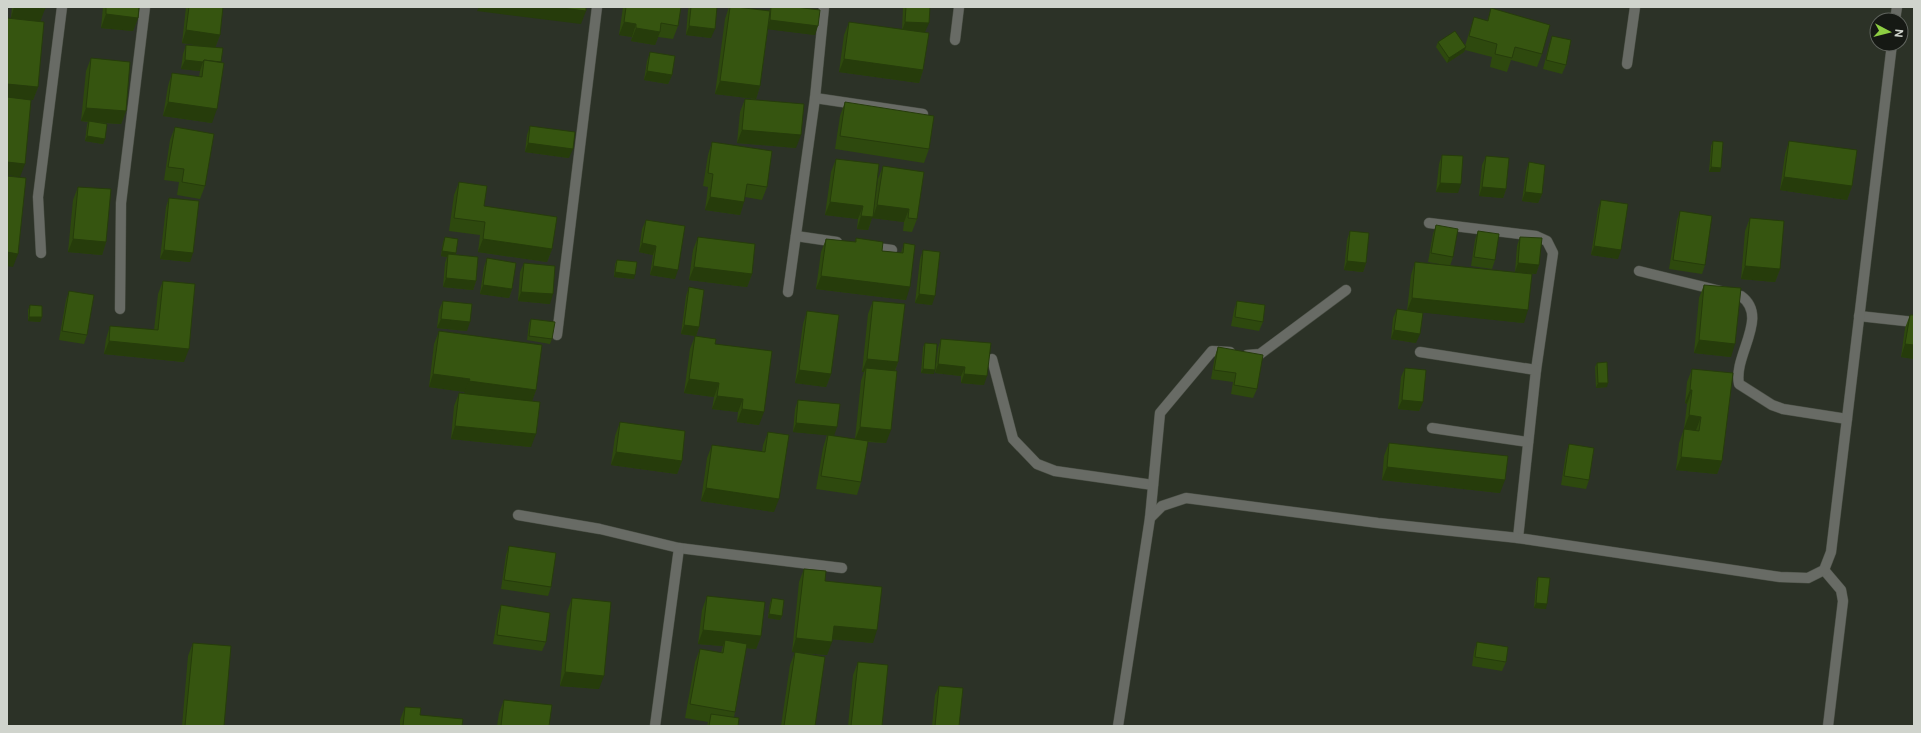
<svg xmlns="http://www.w3.org/2000/svg" width="1921" height="733" viewBox="0 0 1921 733" font-family="'Public Sans',sans-serif">
<style>
.lines{fill:none;stroke-linecap:round;stroke-linejoin:round}
.minor-casing{stroke:#4a4f45;stroke-width:11}
.minor{stroke:#686b65;stroke-width:10}
.wall{fill:#2e490e}
.shaded-wall{fill:#263c0b}
.building{fill:#365510;stroke:#263c0b}
</style>
<rect width="100%" height="100%" fill="#2c3227"/>
<g class="lines">
<defs>
<g id="minor">
<polyline points="1895,20 1897,7"/>
<polyline points="955,40 959,7"/>
<polyline points="1627,64 1635,7"/>
<polyline points="815,98 923,114"/>
<polyline points="1429,223 1536,236 1547,241 1553,253 1536,370"/>
<polyline points="796,236 837,242"/>
<polyline points="869,247 892,250"/>
<polyline points="41,253 38,197 62,7"/>
<path d="M1639 271 1741 296C1770 317 1733 355 1739 384L1772 405 1783 409 1847 419"/>
<polyline points="788,292 815,98 824,7"/>
<polyline points="120,309 121,203 145,7"/>
<polyline points="1859,316 1914,322"/>
<polyline points="557,335 597,7"/>
<polyline points="1420,352 1536,370 1518,538"/>
<polyline points="1247,355 1260,354 1346,290"/>
<polyline points="992,359 1013,439 1037,464 1055,471 1153,485"/>
<polyline points="1432,428 1528,442"/>
<polyline points="518,515 600,529 679,548 842,568"/>
<polyline points="1150,518 1160,413 1212,351 1230,352"/>
<polyline points="1824,570 1841,590 1843,601 1828,726"/>
<polyline points="655,726 679,548"/>
<polyline points="1118,726 1150,518 1162,506 1186,498 1378,523 1518,538 1780,577 1808,578 1824,570 1831,552 1892,44"/>
</g>
</defs>
<use href="#minor" class="minor-casing"/>
<use href="#minor" class="minor"/>
</g>
<g class="wall">
<polygon points="12,7 45,7 40,22 38,87 33,100 32,21 11,18"/>
<polygon points="103,7 139,7 138,18 133,31 101,28"/>
<polygon points="186,7 223,7 220,35 215,48 212,123 163,116 168,86 172,73 199,77 200,71 181,69 183,54 186,45 204,46 182,43"/>
<polygon points="623,7 681,7 678,26 673,39 658,37 655,45 631,41 632,37 619,35"/>
<polygon points="689,7 717,7 711,38 686,35 688,10"/>
<polygon points="729,7 769,11 771,7 795,7 815,35 768,29 760,86 756,99 715,94 725,19"/>
<polygon points="903,7 930,7 925,32 917,32 923,70 919,83 839,72 844,35 849,22 902,30"/>
<polygon points="1491,8 1542,54 1537,67 1511,60 1507,72 1490,67 1492,57 1465,50 1464,52 1447,63 1436,47 1438,42 1465,46 1474,17 1487,21"/>
<polygon points="1552,36 1566,65 1562,74 1543,69 1549,45"/>
<polygon points="650,52 672,75 668,84 644,80 647,61"/>
<polygon points="91,58 126,111 121,124 103,123 105,139 103,144 85,141 87,125 88,122 81,121 86,71"/>
<polygon points="745,99 796,148 737,143 740,112"/>
<polygon points="845,102 929,149 924,163 835,149 840,116"/>
<polygon points="530,126 569,158 525,152 527,135"/>
<polygon points="175,127 205,186 200,199 177,195 179,182 164,180 170,140"/>
<polygon points="1713,141 1720,172 1709,172 1711,146"/>
<polygon points="1789,141 1852,186 1847,200 1780,190 1785,154"/>
<polygon points="712,142 767,187 762,200 745,197 740,215 705,210 708,187 703,186 708,155"/>
<polygon points="1442,155 1458,193 1436,192 1439,164"/>
<polygon points="1486,156 1506,189 1503,198 1479,196 1482,165"/>
<polygon points="836,159 874,207 878,179 883,166 917,219 912,232 903,231 904,222 872,218 868,230 857,229 858,219 825,215 831,172"/>
<polygon points="1529,162 1542,194 1538,203 1522,201 1526,171"/>
<polygon points="459,182 484,206 552,249 547,262 478,252 480,235 449,231 454,195"/>
<polygon points="78,187 106,242 102,255 68,252 73,200"/>
<polygon points="169,198 190,262 160,259 166,207"/>
<polygon points="1601,200 1618,259 1591,255 1598,209"/>
<polygon points="1680,211 1705,265 1702,274 1669,269 1677,220"/>
<polygon points="1750,218 1780,269 1775,282 1741,279 1745,231"/>
<polygon points="646,220 675,279 650,275 653,255 639,252 642,229"/>
<polygon points="1436,225 1453,257 1450,266 1428,262 1433,234"/>
<polygon points="1350,231 1366,263 1363,272 1344,270 1347,240"/>
<polygon points="1478,231 1495,260 1492,269 1471,266 1475,240"/>
<polygon points="445,237 456,255 476,281 473,290 443,287 445,263 447,257 441,256 443,242"/>
<polygon points="698,237 752,274 747,287 689,280 693,250"/>
<polygon points="1520,237 1539,265 1536,274 1515,272 1517,246"/>
<polygon points="856,238 882,251 901,253 904,243 906,300 816,289 821,252 826,239 855,242"/>
<polygon points="923,250 932,305 915,303 920,259"/>
<polygon points="487,258 512,289 509,298 480,294 484,267"/>
<polygon points="617,260 634,279 614,277 615,264"/>
<polygon points="1415,262 1524,323 1411,311 1416,343 1391,339 1393,318 1397,309 1407,311 1411,275"/>
<polygon points="524,263 550,304 518,301 520,272"/>
<polygon points="163,281 184,362 104,354 106,339 110,326 154,330 158,294"/>
<polygon points="1704,285 1731,357 1694,353 1699,298"/>
<polygon points="689,287 699,327 696,336 681,334 686,296"/>
<polygon points="69,291 87,335 84,344 59,340 66,300"/>
<polygon points="443,301 467,331 437,328 439,310"/>
<polygon points="873,301 898,362 895,371 886,443 868,442 861,482 857,495 816,489 823,448 827,435 793,432 795,409 798,400 834,436 855,439 861,381 864,372 862,372 868,314"/>
<polygon points="1237,301 1263,322 1259,331 1231,326 1234,310"/>
<polygon points="30,305 42,317 40,322 28,321 28,310"/>
<polygon points="807,311 831,374 826,387 795,383 803,324"/>
<polygon points="1910,315 1914,359 1901,357 1905,328"/>
<polygon points="531,319 552,339 550,344 527,340 529,323"/>
<polygon points="439,331 536,390 532,401 531,447 451,439 454,406 459,393 464,394 465,392 429,387 434,344"/>
<polygon points="695,336 715,344 759,425 737,422 738,412 712,409 714,397 684,393 690,349"/>
<polygon points="941,339 984,385 961,383 961,376 935,373 938,348"/>
<polygon points="925,343 934,374 921,373 923,347"/>
<polygon points="1218,347 1257,389 1253,398 1231,394 1233,382 1211,379 1215,356"/>
<polygon points="1597,363 1607,387 1596,388 1595,367"/>
<polygon points="1405,368 1423,402 1419,411 1398,409 1401,377"/>
<polygon points="1692,369 1722,461 1717,474 1676,470 1679,443 1684,429 1696,431 1696,430 1684,429 1687,404 1685,403 1687,382"/>
<polygon points="620,422 682,461 677,474 611,465 615,436"/>
<polygon points="768,432 774,512 701,501 707,458 712,445 762,452 763,445"/>
<polygon points="1389,443 1500,493 1382,480 1384,456"/>
<polygon points="1569,444 1589,480 1586,489 1561,485 1566,453"/>
<polygon points="509,546 551,587 548,596 501,589 506,555"/>
<polygon points="804,569 825,581 873,643 832,639 827,655 792,652 799,582"/>
<polygon points="1538,577 1546,609 1534,608 1536,582"/>
<polygon points="707,596 761,636 756,649 746,648 735,712 734,717 738,726 707,726 708,722 685,718 695,662 700,649 721,653 723,646 698,644 702,610"/>
<polygon points="572,598 599,689 560,686 567,612"/>
<polygon points="772,598 782,616 780,620 768,618 770,603"/>
<polygon points="501,605 546,642 542,651 493,644 498,614"/>
<polygon points="1477,642 1506,662 1502,671 1472,666 1474,651"/>
<polygon points="193,643 224,726 182,726 188,656"/>
<polygon points="795,652 815,726 781,726 790,665"/>
<polygon points="858,662 882,726 848,726 853,675"/>
<polygon points="939,686 959,726 932,726 935,695"/>
<polygon points="504,700 549,726 497,726 499,713"/>
<polygon points="405,707 420,715 462,726 400,726 400,720"/>
</g>
<g class="shaded-wall">
<polygon points="14,7 32,7 45,9 40,22 11,18"/>
<polygon points="479,7 554,7 586,11 581,24 477,11"/>
<polygon points="106,14 138,18 133,31 101,28"/>
<polygon points="770,20 818,26 815,35 766,29"/>
<polygon points="624,22 636,24 632,37 619,35"/>
<polygon points="905,22 929,23 925,32 902,31"/>
<polygon points="689,26 715,29 711,38 686,35"/>
<polygon points="636,28 660,32 655,45 631,41"/>
<polygon points="186,30 220,35 215,48 182,43"/>
<polygon points="1466,47 1464,52 1447,63 1449,58"/>
<polygon points="844,59 923,70 919,83 839,72"/>
<polygon points="185,60 203,62 200,71 181,69"/>
<polygon points="647,71 672,75 668,84 644,80"/>
<polygon points="720,81 760,86 756,99 715,94"/>
<polygon points="7,84 38,87 33,100 7,97"/>
<polygon points="168,102 217,109 212,123 163,116"/>
<polygon points="86,108 126,111 121,124 81,121"/>
<polygon points="742,130 801,135 796,148 737,143"/>
<polygon points="87,136 105,139 103,144 85,141"/>
<polygon points="528,143 573,149 569,158 525,152"/>
<polygon points="7,162 25,164 20,177 7,175"/>
<polygon points="1711,167 1721,168 1720,172 1709,172"/>
<polygon points="1784,177 1852,186 1847,200 1780,190"/>
<polygon points="1440,183 1461,184 1458,193 1436,192"/>
<polygon points="1482,187 1506,189 1503,198 1479,196"/>
<polygon points="1525,192 1542,194 1538,203 1522,201"/>
<polygon points="710,197 744,202 740,215 705,210"/>
<polygon points="830,202 863,206 858,219 825,215"/>
<polygon points="877,205 909,209 904,222 872,218 868,230 857,229 861,216 873,217"/>
<polygon points="73,239 106,242 102,255 68,252"/>
<polygon points="483,239 552,249 547,262 478,252"/>
<polygon points="642,243 656,246 653,255 639,252"/>
<polygon points="1594,246 1621,250 1618,259 1591,255"/>
<polygon points="164,250 193,253 190,262 160,259"/>
<polygon points="442,251 456,253 455,258 448,254 447,257 441,256"/>
<polygon points="7,252 18,254 13,267 7,266"/>
<polygon points="1347,261 1366,263 1363,272 1344,270"/>
<polygon points="1518,263 1539,265 1536,274 1515,272"/>
<polygon points="653,266 678,270 675,279 650,275"/>
<polygon points="1745,266 1780,269 1775,282 1741,279"/>
<polygon points="694,267 752,274 747,287 689,280"/>
<polygon points="615,272 635,275 634,279 614,277"/>
<polygon points="821,276 910,287 906,300 816,289"/>
<polygon points="446,278 476,281 473,290 443,287"/>
<polygon points="483,285 512,289 509,298 480,294"/>
<polygon points="521,292 553,294 550,304 518,301"/>
<polygon points="919,294 935,296 932,305 915,303"/>
<polygon points="1412,298 1528,310 1524,323 1407,311"/>
<polygon points="29,317 42,317 40,322 28,321"/>
<polygon points="441,319 470,322 467,331 437,328"/>
<polygon points="684,325 699,327 696,336 681,334"/>
<polygon points="1394,330 1420,334 1416,343 1391,339"/>
<polygon points="1699,340 1735,344 1731,357 1694,353"/>
<polygon points="109,341 189,349 184,362 104,354"/>
<polygon points="1905,344 1914,345 1914,359 1901,357"/>
<polygon points="867,359 898,362 893,375 866,368 864,372 862,372"/>
<polygon points="938,364 965,367 961,376 935,373"/>
<polygon points="923,369 935,370 934,374 921,373"/>
<polygon points="799,370 831,374 826,387 795,383"/>
<polygon points="433,374 470,379 465,392 429,387"/>
<polygon points="964,374 987,376 984,385 961,383"/>
<polygon points="689,379 719,383 714,397 684,393"/>
<polygon points="469,381 536,390 531,404 464,394"/>
<polygon points="1598,383 1608,383 1607,387 1596,388"/>
<polygon points="1690,390 1692,390 1687,404 1685,403"/>
<polygon points="717,396 743,399 738,412 712,409"/>
<polygon points="1402,400 1423,402 1419,411 1398,409"/>
<polygon points="742,409 764,412 759,425 737,422"/>
<polygon points="1689,415 1701,417 1696,430 1684,429"/>
<polygon points="796,423 837,427 834,436 793,432"/>
<polygon points="455,426 536,434 531,447 451,439"/>
<polygon points="860,427 891,430 886,443 855,440"/>
<polygon points="616,452 682,461 677,474 611,465"/>
<polygon points="1681,457 1722,461 1717,474 1676,470"/>
<polygon points="1387,467 1505,480 1500,493 1382,480"/>
<polygon points="706,488 779,499 774,512 701,501"/>
<polygon points="1536,603 1547,604 1546,609 1534,608"/>
<polygon points="769,614 782,616 780,620 768,618"/>
<polygon points="834,626 877,630 873,643 829,639"/>
<polygon points="703,630 761,636 756,649 724,646 725,640 723,646 698,644"/>
<polygon points="796,638 832,642 827,655 792,652"/>
<polygon points="565,672 604,676 599,689 560,686"/>
</g>
<g class="building">
<polygon points="32,7 45,7 45,9"/>
<polygon points="106,7 139,7 138,18 106,14"/>
<polygon points="189,7 223,7 220,35 186,30"/>
<polygon points="554,7 586,7 586,11"/>
<polygon points="626,7 681,7 678,26 661,23 660,32 636,28 636,24 624,22"/>
<polygon points="691,7 717,7 715,29 689,26"/>
<polygon points="730,7 736,7 770,11 760,86 720,81"/>
<polygon points="771,7 795,7 820,10 818,26 770,20"/>
<polygon points="906,7 930,7 929,23 905,22"/>
<polygon points="1491,8 1550,25 1542,54 1515,47 1512,58 1495,54 1497,44 1469,36 1474,17 1488,21"/>
<polygon points="7,18 44,22 38,87 7,84"/>
<polygon points="849,22 929,33 923,70 844,59"/>
<polygon points="1455,31 1466,47 1449,58 1438,42"/>
<polygon points="1552,36 1571,40 1566,65 1546,60"/>
<polygon points="186,45 223,48 221,62 204,60 203,62 185,60"/>
<polygon points="650,52 675,56 672,75 647,71"/>
<polygon points="91,58 130,62 126,111 86,108"/>
<polygon points="204,60 224,63 217,109 168,102 172,73 202,77"/>
<polygon points="7,97 31,100 25,164 7,162"/>
<polygon points="745,99 804,104 801,135 742,130"/>
<polygon points="845,102 934,116 929,149 840,136"/>
<polygon points="89,121 107,124 105,139 87,136"/>
<polygon points="530,126 575,132 573,149 528,143"/>
<polygon points="175,127 214,134 205,186 182,182 184,169 168,167"/>
<polygon points="1713,141 1723,142 1721,168 1711,167"/>
<polygon points="1789,141 1857,150 1852,186 1784,177"/>
<polygon points="712,142 772,151 767,187 747,184 744,202 710,197 713,174 708,173"/>
<polygon points="1442,155 1463,156 1461,184 1440,183"/>
<polygon points="1486,156 1509,158 1506,189 1482,187"/>
<polygon points="836,159 879,164 873,217 861,216 863,206 830,202"/>
<polygon points="1529,162 1545,165 1542,194 1525,192"/>
<polygon points="883,166 924,172 917,219 908,218 909,209 877,205"/>
<polygon points="7,176 26,178 18,254 7,252"/>
<polygon points="459,182 487,186 484,206 557,217 552,249 483,239 485,222 454,218"/>
<polygon points="78,187 111,189 106,242 73,239"/>
<polygon points="169,198 199,201 193,253 164,250"/>
<polygon points="1601,200 1628,204 1621,250 1594,246"/>
<polygon points="1680,211 1712,216 1705,265 1673,260"/>
<polygon points="1750,218 1784,221 1780,269 1745,266"/>
<polygon points="646,220 685,226 678,270 653,266 656,246 642,243"/>
<polygon points="1436,225 1458,229 1453,257 1431,253"/>
<polygon points="1350,231 1369,233 1366,263 1347,261"/>
<polygon points="1478,231 1499,234 1495,260 1474,257"/>
<polygon points="445,237 458,239 456,253 442,251"/>
<polygon points="698,237 755,244 752,274 694,267"/>
<polygon points="1520,237 1542,238 1539,265 1518,263"/>
<polygon points="856,238 883,242 882,251 903,253 904,243 915,245 910,287 821,276 826,239 856,242"/>
<polygon points="923,250 940,252 935,296 919,294"/>
<polygon points="448,254 478,257 476,281 446,278"/>
<polygon points="487,258 516,263 512,289 483,285"/>
<polygon points="617,260 637,262 635,275 615,272"/>
<polygon points="1415,262 1532,274 1528,310 1412,298"/>
<polygon points="524,263 555,266 553,294 521,292"/>
<polygon points="163,281 195,284 189,349 109,341 110,326 158,330"/>
<polygon points="1704,285 1741,288 1735,344 1699,340"/>
<polygon points="689,287 704,290 699,327 684,325"/>
<polygon points="69,291 94,295 87,335 62,331"/>
<polygon points="443,301 472,304 470,322 441,319"/>
<polygon points="873,301 905,304 898,362 867,359"/>
<polygon points="1237,301 1265,305 1263,322 1235,317"/>
<polygon points="30,305 42,306 42,317 29,317"/>
<polygon points="1397,309 1423,313 1420,334 1394,330"/>
<polygon points="807,311 839,315 831,374 799,370"/>
<polygon points="1910,315 1914,315 1914,345 1905,344"/>
<polygon points="531,319 555,322 552,339 529,336"/>
<polygon points="439,331 542,345 536,390 469,381 470,379 433,374"/>
<polygon points="695,336 716,339 715,344 772,351 764,412 742,409 743,399 717,396 719,383 689,379"/>
<polygon points="941,339 991,343 987,376 964,374 965,367 938,364"/>
<polygon points="925,343 937,344 935,370 923,369"/>
<polygon points="1218,347 1263,355 1257,389 1234,385 1236,373 1214,370"/>
<polygon points="1607,362 1608,383 1598,383 1597,363"/>
<polygon points="866,368 897,371 891,430 860,427"/>
<polygon points="1405,368 1426,370 1423,402 1402,400"/>
<polygon points="1692,369 1733,373 1722,461 1681,457 1684,429 1699,431 1701,417 1689,415 1692,390 1690,390"/>
<polygon points="459,393 540,402 536,434 455,426"/>
<polygon points="798,400 840,404 837,427 796,423"/>
<polygon points="620,422 685,431 682,461 616,452"/>
<polygon points="768,432 789,435 779,499 706,488 712,445 765,452"/>
<polygon points="828,435 868,441 861,482 821,476"/>
<polygon points="1389,443 1508,456 1505,480 1387,467"/>
<polygon points="1569,444 1594,448 1589,480 1564,476"/>
<polygon points="509,546 556,553 551,587 504,580"/>
<polygon points="804,569 826,571 825,581 882,587 877,630 834,626 832,642 796,638"/>
<polygon points="1538,577 1550,578 1547,604 1536,603"/>
<polygon points="707,596 765,602 761,636 703,630"/>
<polygon points="572,598 611,602 604,676 565,672"/>
<polygon points="772,598 784,600 782,616 769,614"/>
<polygon points="501,605 550,613 546,642 497,635"/>
<polygon points="725,640 747,644 735,712 690,704 700,649 723,653"/>
<polygon points="1477,642 1508,647 1506,662 1475,657"/>
<polygon points="193,643 231,646 224,726 185,726"/>
<polygon points="795,652 825,657 815,726 784,726"/>
<polygon points="858,662 888,665 882,726 851,726"/>
<polygon points="939,686 963,688 959,726 935,726"/>
<polygon points="504,700 552,705 549,726 501,726"/>
<polygon points="405,707 421,708 420,715 463,719 462,726 403,726"/>
<polygon points="711,714 739,718 738,726 709,726"/>
</g>
<rect width="1921" height="733" fill="none" stroke="#d0d4cd" stroke-width="16"/>
<g transform="translate(1889 32) rotate(97)"><circle r="19" fill="#161914" stroke="#60645e"/>
<path d="M0-3L7 15L0 10L-7 15Z" fill="#8ece43"/>
<text y="-6" font-size="11" font-weight="bold" text-anchor="middle" fill="#d0d4cd">N</text>
</g>
</svg>
